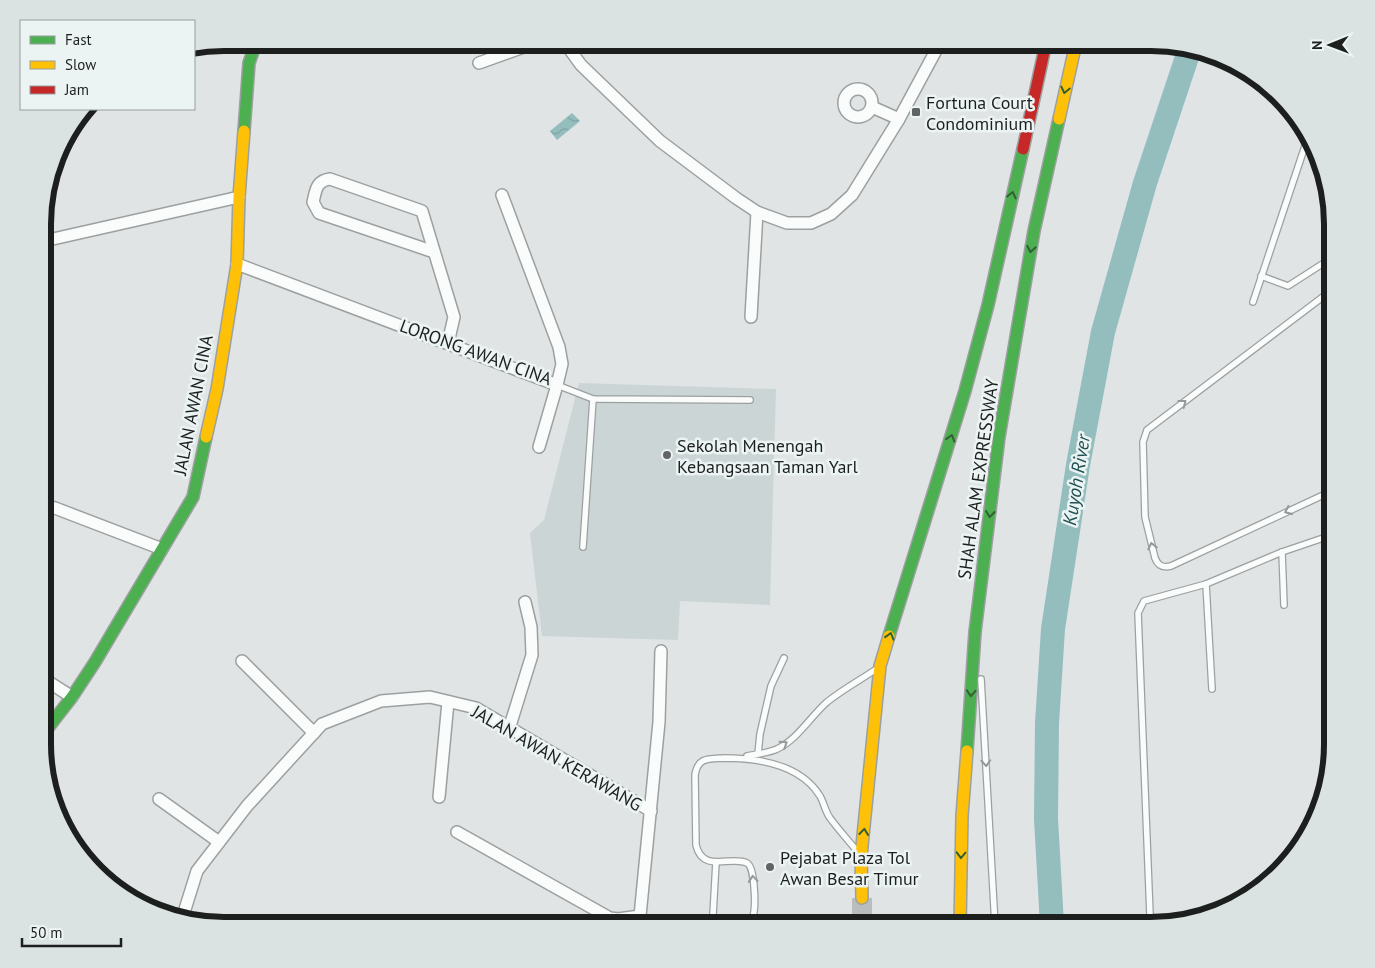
<svg xmlns="http://www.w3.org/2000/svg" width="1375" height="968" viewBox="0 0 1375 968" font-family="'PT Sans',sans-serif">
<style>
.built{fill:#cbd5d5}
.water{fill:url(#water-waves)}
.lines{fill:none;stroke-linecap:round;stroke-linejoin:round}
.river{stroke:#94bdbe;stroke-width:24}
.highway-tunnel{stroke:#b9bdbd;stroke-width:20;stroke-dasharray:20 10;stroke-linecap:butt}
.lane-casing{stroke:#9ca0a0;stroke-width:8}
.street-casing{stroke:#9ca0a0;stroke-width:14}
.fast-casing{stroke:#9ca0a0;stroke-width:14}
.slow-casing{stroke:#9ca0a0;stroke-width:14}
.jam-casing{stroke:#9ca0a0;stroke-width:14}
.lane{stroke:#fafbfb;stroke-width:5.5}
.street{stroke:#fafbfb;stroke-width:11}
.fast{stroke:#4caf50;stroke-width:11}
.slow{stroke:#ffc107;stroke-width:11}
.jam{stroke:#c62828;stroke-width:11}
.oneway{stroke:#326035}
.oneway2{stroke:#979898}
.poi-dot{fill:#616464;stroke:#ebf3f3;stroke-width:2}
.labels{text-anchor:middle;dominant-baseline:central;stroke-width:5;stroke-linejoin:round;paint-order:stroke}
.poi-label{font-size:18px;fill:#1d1f1f;stroke:#ebf3f3;text-anchor:start}
.street-label{font-size:18px;fill:#1d1f1f;stroke:#ebf3f3}
.water-label{font-size:19px;font-style:italic;fill:#205253;stroke:#ebf3f3}
.rim{fill:none;stroke:#1d1f1f;stroke-width:6}
</style>
<defs>
<pattern id="water-waves" width="16" height="10" patternUnits="userSpaceOnUse" patternTransform="scale(1.25)"><rect width="16" height="10" fill="#94bdbe"/><path d="M0 5q4-4 8 0t8 0" fill="none" stroke="#7fa2a3"/></pattern>
</defs>
<rect width="100%" height="100%" fill="#e0e4e4"/>
<polygon class="built" points="579,383 776,389 770,605 680,601 678,640 542,636 530,533 544,520"/>
<polygon class="water" points="572,113 580,121 557,140 550,131"/>
<g class="lines">
<polyline class="river" points="1052,925 1046,819 1047,723 1053,629 1078,465 1103,332 1145,183 1190,48"/>
<polyline class="highway-tunnel" points="862,898 862,914 864,925"/>
<defs>
<g id="lane">
<polyline points="53,176 56,161"/>
<polyline points="1261,276 1288,286 1327,261 1332,251"/>
<path d="M1332 290 1147 430 1143 442 1145 517 1155 558C1158 566 1163 568 1171 566L1332 491"/>
<polyline points="1253,302 1308,137"/>
<polyline points="557,385 593,399 750,400"/>
<polyline points="583,547 593,399"/>
<polyline points="1282,552 1284,605"/>
<polyline points="1206,584 1212,689"/>
<polyline points="981,679 995,925"/>
<polyline points="758,754 760,734 771,686 784,658"/>
<path d="M747 756C757 754 768 753 777 749 798 739 810 717 827 702 842 690 860 680 875 670"/>
<polyline points="716,862 713,915 716,922 720,925"/>
<polyline points="1182,918 1154,918 1150,915 1138,613 1144,601 1206,584 1282,552 1332,535"/>
<path d="M746 925C749 923 752 920 753 916 756 907 755 867 747 863 731 855 703 874 696 845L695 775C698 757 708 759 724 758 759 758 800 764 820 796 824 803 825 811 830 818 838 829 848 840 857 851"/>
</g>
<g id="street">
<polyline points="565,43 581,65 660,141 736,198 757,212 787,223 811,223 831,214 852,195 899,119 940,43"/>
<polyline points="479,63 535,43"/>
<circle cx="858" cy="103" r="14"/>
<polyline points="872,107 899,119"/>
<polyline points="44,241 239,197"/>
<path d="M434 252 319 213 313 202C316 190 316 181 330 179L422 211 454 317 448 343"/>
<polyline points="237,264 557,385 562,364 559,347 502,195"/>
<polyline points="751,317 757,212"/>
<polyline points="539,447 557,385"/>
<polyline points="44,506 55,508 162,549"/>
<polyline points="242,661 314,733"/>
<polyline points="44,679 72,697"/>
<polyline points="509,729 532,655 531,627 525,602"/>
<polyline points="439,797 448,702"/>
<polyline points="159,799 219,842"/>
<polyline points="457,832 610,918 618,919 640,916"/>
<polyline points="182,919 197,871 247,806 322,724 381,701 430,697 476,708 651,811"/>
<polyline points="641,925 640,916 659,722 661,651"/>
</g>
<g id="fast">
<polyline points="244,131 249,63 256,43"/>
<polyline points="889,636 965,391 988,305 1023,149"/>
<polyline points="44,733 72,697 95,662 193,497 206,437"/>
<polyline points="967,751 975,632 999,437 1034,231 1059,119"/>
</g>
<g id="slow">
<polyline points="1059,119 1076,43"/>
<polyline points="206,437 217,389 237,264 239,197 244,131"/>
<polyline points="862,898 861,856 880,666 889,636"/>
<polyline points="960,925 962,816 967,751"/>
</g>
<polyline id="jam" points="1023,149 1046,43"/>
</defs>
<use href="#lane" class="lane-casing"/>
<use href="#street" class="street-casing"/>
<use href="#fast" class="fast-casing"/>
<use href="#slow" class="slow-casing"/>
<use href="#jam" class="jam-casing"/>
<use href="#lane" class="lane"/>
<use href="#street" class="street"/>
<use href="#fast" class="fast"/>
<use href="#slow" class="slow"/>
<use href="#jam" class="jam"/>
</g>
<defs><path id="oneway-chevron" d="M-2-3.5L2.5 0L-2 3.5" fill="none" stroke-width="1.6" stroke-linecap="round" stroke-linejoin="round" transform="scale(1.25)"/></defs>
<g class="oneway">
<use href="#oneway-chevron" transform="translate(1065 90) rotate(103)"/>
<use href="#oneway-chevron" transform="translate(1012 195) rotate(-77)"/>
<use href="#oneway-chevron" transform="translate(1031 249) rotate(100)"/>
<use href="#oneway-chevron" transform="translate(951 438) rotate(-73)"/>
<use href="#oneway-chevron" transform="translate(990 514) rotate(97)"/>
<use href="#oneway-chevron" transform="translate(890 636) rotate(-73)"/>
<use href="#oneway-chevron" transform="translate(971 693) rotate(94)"/>
<use href="#oneway-chevron" transform="translate(864 832) rotate(-84)"/>
<use href="#oneway-chevron" transform="translate(961 855) rotate(91)"/>
</g>
<g class="oneway2">
<use href="#oneway-chevron" transform="translate(1183 403) rotate(-37)"/>
<use href="#oneway-chevron" transform="translate(1288 511) rotate(155)"/>
<use href="#oneway-chevron" transform="translate(1152 546) rotate(-103)"/>
<use href="#oneway-chevron" transform="translate(784 744) rotate(-33)"/>
<use href="#oneway-chevron" transform="translate(986 763) rotate(87)"/>
<use href="#oneway-chevron" transform="translate(753 879) rotate(-95)"/>
</g>
<g class="poi-dot">
<rect x="911" y="107" width="10" height="10" rx="2.5"/>
<circle cx="667" cy="455" r="5"/>
<circle cx="770" cy="867" r="5"/>
</g>
<g class="labels">
<g class="poi-label">
<text x="926" y="102">Fortuna Court<tspan x="926" dy="21">Condominium</tspan></text>
<text x="677" y="445">Sekolah Menengah<tspan x="677" dy="21">Kebangsaan Taman Yarl</tspan></text>
<text x="780" y="857">Pejabat Plaza Tol<tspan x="780" dy="21">Awan Besar Timur</tspan></text>
</g>
<g class="street-label">
<text transform="translate(476 352) rotate(20)">LORONG AWAN CINA</text>
<text transform="translate(193 405) rotate(-79)">JALAN AWAN CINA</text>
<text transform="translate(978 479) rotate(-82)">SHAH ALAM EXPRESSWAY</text>
<text transform="translate(557 758) rotate(30)">JALAN AWAN KERAWANG</text>
</g>
<g class="water-label">
<text transform="translate(1076 480) rotate(-81)">Kuyoh River</text>
</g>
</g>
<path d="M0 0H1375V968H0ZM224 51H1151A173 173 0 0 1 1324 224V744A173 173 0 0 1 1151 917H224A173 173 0 0 1 51 744V224A173 173 0 0 1 224 51Z" fill="#dbe2e2" fill-rule="evenodd"/>
<path class="rim" d="M224 51H1151A173 173 0 0 1 1324 224V744A173 173 0 0 1 1151 917H224A173 173 0 0 1 51 744V224A173 173 0 0 1 224 51Z"/>
<rect x="20" y="20" width="175" height="90" fill="#ebf3f3" stroke="#999e9e"/>
<rect x="30" y="36" width="25" height="8" fill="#4caf50" stroke="#999e9e"/>
<text x="65" y="45" font-size="15" fill="#1d1f1f">Fast</text>
<rect x="30" y="61" width="25" height="8" fill="#ffc107" stroke="#999e9e"/>
<text x="65" y="70" font-size="15" fill="#1d1f1f">Slow</text>
<rect x="30" y="86" width="25" height="8" fill="#c62828" stroke="#999e9e"/>
<text x="65" y="95" font-size="15" fill="#1d1f1f">Jam</text>
<g transform="translate(1330 45) rotate(269)" stroke="#ebf3f3" stroke-width="4" paint-order="stroke">
<path d="M0-4L9 19L0 12L-9 19Z" fill="#1d1f1f"/>
<text y="-8" font-size="14" font-weight="bold" text-anchor="middle" fill="#1d1f1f">N</text>
</g>
<path d="M22 938v8h99v-8" fill="none" stroke="#1d1f1f" stroke-width="2.5"/>
<text x="30" y="938" font-size="15" fill="#1d1f1f" stroke="#ebf3f3" stroke-width="4" paint-order="stroke">50 m</text>
</svg>
